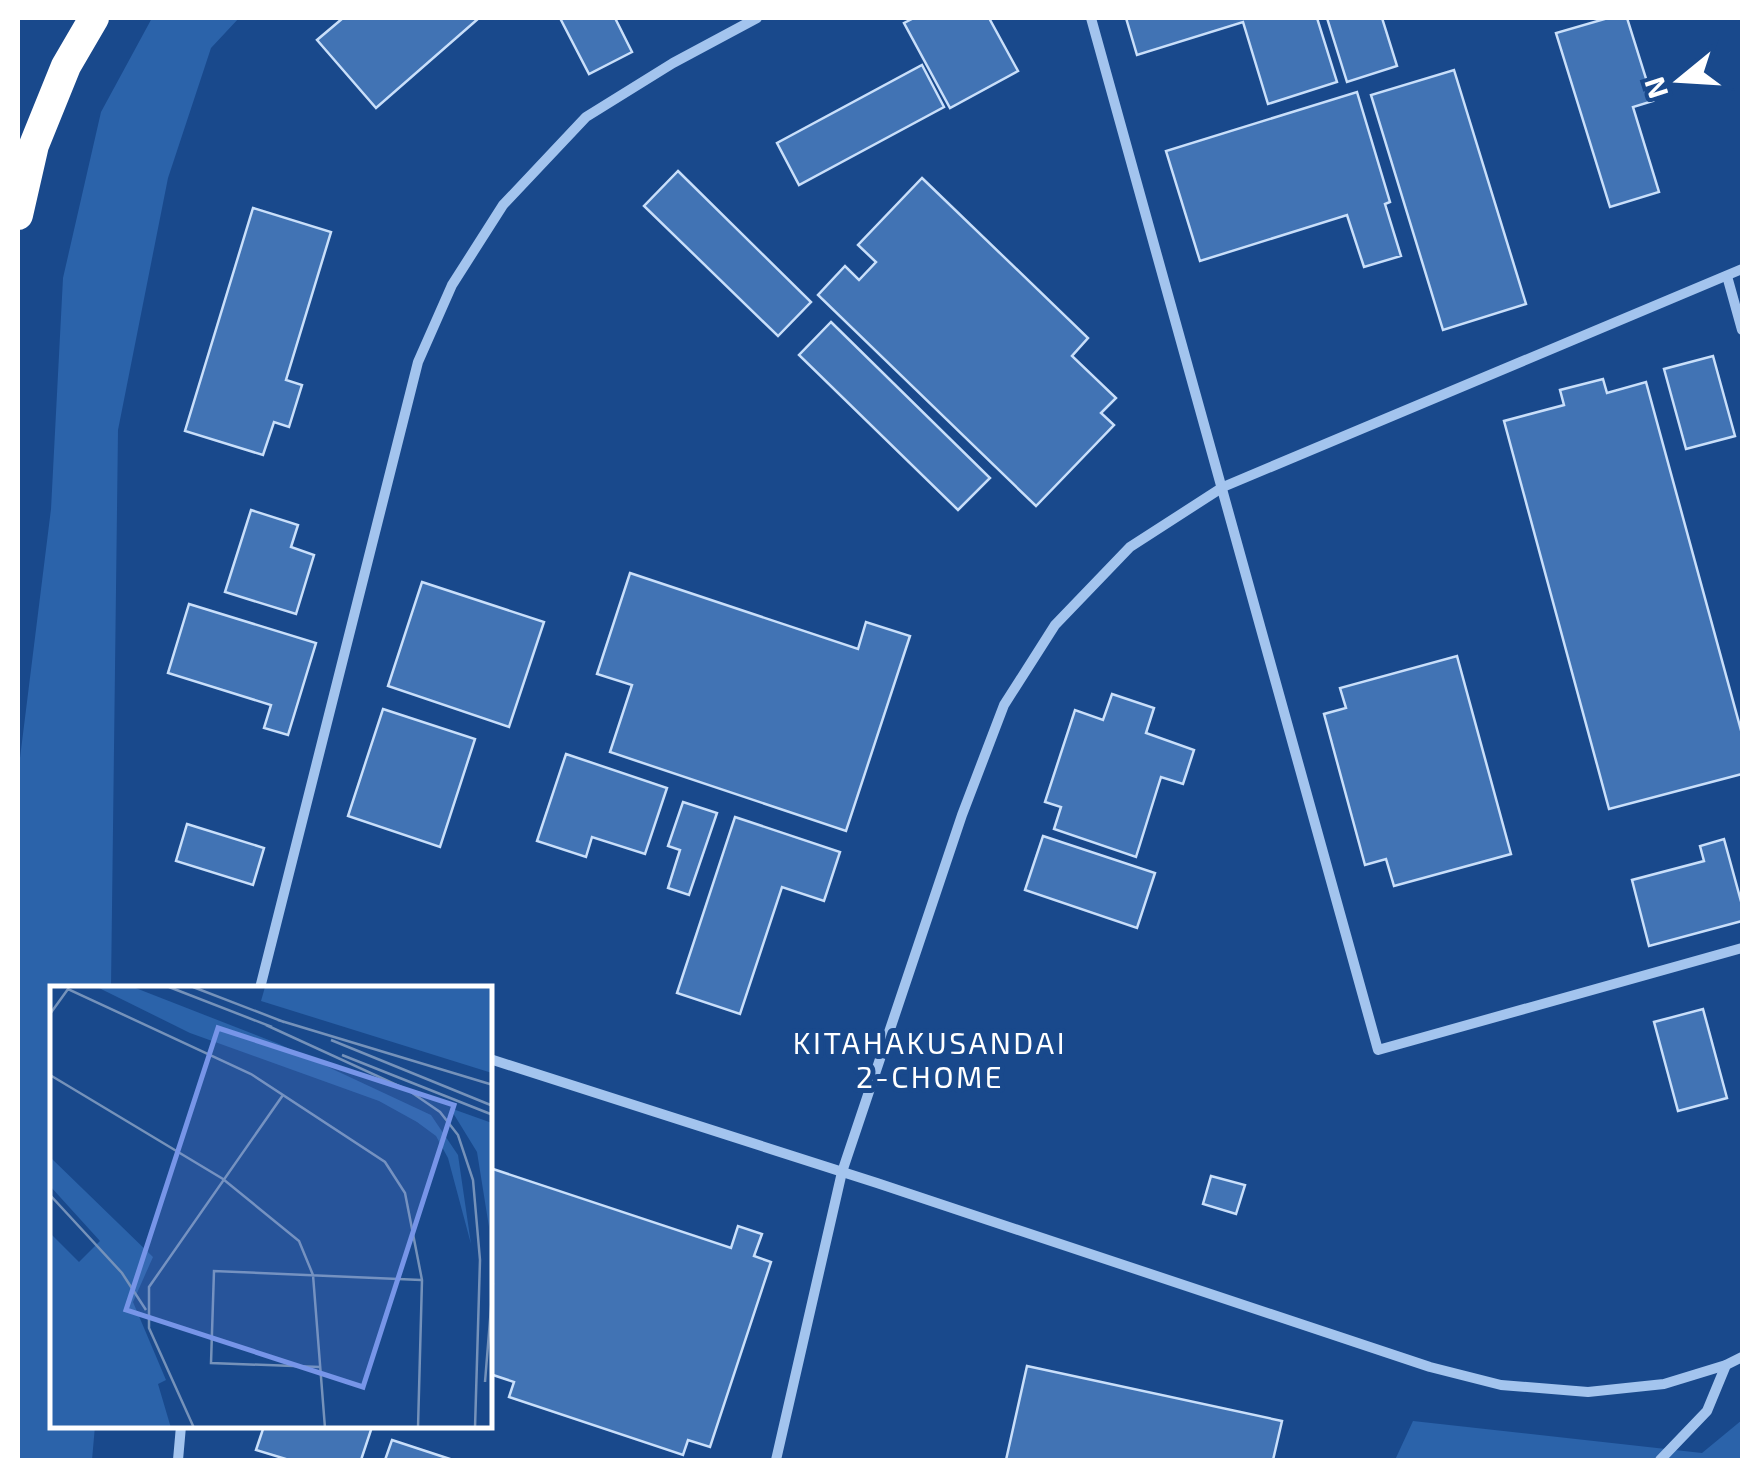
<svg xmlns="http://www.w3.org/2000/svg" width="1760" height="1478" viewBox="0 0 1760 1478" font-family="'Exo 2',sans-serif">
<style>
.green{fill:#2b63aa}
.building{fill:#4173b4;stroke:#c9dffa;stroke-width:2.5}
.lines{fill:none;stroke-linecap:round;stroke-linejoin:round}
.street{stroke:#a3c4ee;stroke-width:10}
.highway{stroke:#fff;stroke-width:30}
.labels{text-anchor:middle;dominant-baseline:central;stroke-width:10;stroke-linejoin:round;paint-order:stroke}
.neighbourhood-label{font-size:30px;letter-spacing:2.5px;fill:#fff;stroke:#19498c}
.inset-road{fill:none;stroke:#7592ba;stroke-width:2.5}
.view{fill:#7795e8;fill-opacity:0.15;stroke:#7795e8;stroke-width:5}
.inset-edge{fill:none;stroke:#fff;stroke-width:5}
</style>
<rect width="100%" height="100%" fill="#19498c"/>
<g class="green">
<polygon points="152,18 239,18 211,48 168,178 118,430 111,988 52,988 52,1426 95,1426 92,1460 18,1460 18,774 51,509 63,278 101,112"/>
<polygon points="1742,1420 1742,1460 1395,1460 1413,1421 1702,1453"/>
</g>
<g class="building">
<polygon points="343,18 479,18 376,108 317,40"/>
<polygon points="560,18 615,18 632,52 589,74"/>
<polygon points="914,18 989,18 1018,71 950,108 904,23"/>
<polygon points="1126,18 1317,18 1337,82 1268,104 1243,22 1137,55"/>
<polygon points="1327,18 1382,18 1397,66 1347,82"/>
<polygon points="1608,18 1627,18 1653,101 1633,107 1659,192 1610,207 1556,33"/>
<polygon points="922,65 944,107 799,185 777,143"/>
<polygon points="1454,70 1526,304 1443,330 1371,95"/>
<polygon points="1357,92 1390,202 1385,204 1401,256 1364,267 1347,215 1200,261 1166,151"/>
<polygon points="678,171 811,302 778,336 644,206"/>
<polygon points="922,178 1088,338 1072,356 1116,398 1101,413 1114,425 1036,506 818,295 845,266 859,280 876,262 858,245"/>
<polygon points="253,208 331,232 286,380 302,385 289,427 274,422 263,455 185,431"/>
<polygon points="831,322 990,478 958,510 799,355"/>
<polygon points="1713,356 1735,436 1686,449 1664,369"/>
<polygon points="1603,379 1607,393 1646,382 1742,734 1742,774 1609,809 1504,421 1564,405 1560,390"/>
<polygon points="251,510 298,525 291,547 314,555 296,614 225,592"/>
<polygon points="630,573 858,649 866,622 910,636 846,831 610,752 632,685 597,674"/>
<polygon points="422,582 544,622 509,727 388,686"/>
<polygon points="189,604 316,643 288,735 264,728 271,705 168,673"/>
<polygon points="1457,656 1511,854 1394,886 1386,859 1365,865 1324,714 1346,708 1340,688"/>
<polygon points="1112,694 1154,708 1146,733 1194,750 1183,784 1161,777 1136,857 1054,829 1061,807 1045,802 1075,710 1103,720"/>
<polygon points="383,709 475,739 440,847 348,816"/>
<polygon points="566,754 667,788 645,854 592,837 586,857 537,841"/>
<polygon points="683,802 717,813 689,895 668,888 680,850 668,846"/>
<polygon points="735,817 840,852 824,901 782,887 740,1014 677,993"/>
<polygon points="187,824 264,848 253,885 176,861"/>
<polygon points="1043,836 1155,873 1137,928 1025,890"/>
<polygon points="1724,839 1742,905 1742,921 1649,946 1632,880 1704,861 1700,846"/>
<polygon points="1703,1009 1727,1098 1678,1111 1654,1022"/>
<polygon points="490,1168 731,1248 738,1226 762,1234 754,1256 771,1262 710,1447 688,1440 683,1455 509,1397 514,1382 490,1374"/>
<polygon points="1211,1176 1245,1185 1236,1214 1203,1204"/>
<polygon points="1027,1366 1282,1421 1273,1460 1006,1460"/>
<polygon points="264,1426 367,1426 372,1427 361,1460 289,1460 256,1450"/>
<polygon points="392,1440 453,1460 385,1460"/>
</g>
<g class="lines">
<g class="street">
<polyline points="1091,18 1378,1050 1742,948"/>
<polyline points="1727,276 1742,330"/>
<polyline points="260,988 418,362 452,285 503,205 586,117 673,63 757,18"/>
<polyline points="490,1059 877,1183 1430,1367 1501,1385 1588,1392 1664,1384 1726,1365 1742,1357"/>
<polyline points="178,1460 181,1426"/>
<polyline points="776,1460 842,1172 962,815 1004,705 1055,625 1130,547 1223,487 1742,269"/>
<polyline points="1660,1460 1707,1411 1726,1365"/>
</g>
<polyline class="highway" points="18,215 34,145 66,66 94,18"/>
</g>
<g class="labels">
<g class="neighbourhood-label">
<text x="930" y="1042">KITAHAKUSANDAI<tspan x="930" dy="34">2-CHOME</tspan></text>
</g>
</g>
<g transform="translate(50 986)">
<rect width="442" height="442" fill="#19498c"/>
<path d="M47 1H83L229 58 381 129 408 169 421 258 398 172 386 150 367 136 329 115 140 47ZM215 1H442V87L211 15ZM400 122 442 137 439 241 427 166ZM0 171 103 271 83 316 116 394 108 398 121 442H0V247L29 276 50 255 0 200Z" fill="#2b63aa"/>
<path class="inset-road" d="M119 1 222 41M143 1 234 36M0 28 18 3 201 88 335 176 355 207 372 294 368 442M228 34 443 99M216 39 358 104 390 126 408 149 423 194 430 274 425 442M281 54 443 120M292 69 443 129M0 89 173 193 249 255 263 289 275 442M0 209 72 287 96 324M270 381 161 377 164 285 371 294M435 396 443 297M144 442 99 342V301L233 109"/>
<path class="view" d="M168 42 404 119 313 401 76 324Z"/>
<rect width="442" height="442" class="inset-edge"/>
</g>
<rect width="1760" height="1478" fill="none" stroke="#ffffff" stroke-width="40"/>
<g transform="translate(1680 80) rotate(252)" stroke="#19498c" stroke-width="8" paint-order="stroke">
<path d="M0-8L18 38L0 25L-18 38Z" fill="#ffffff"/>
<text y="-15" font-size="28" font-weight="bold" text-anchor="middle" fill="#ffffff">N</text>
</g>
</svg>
